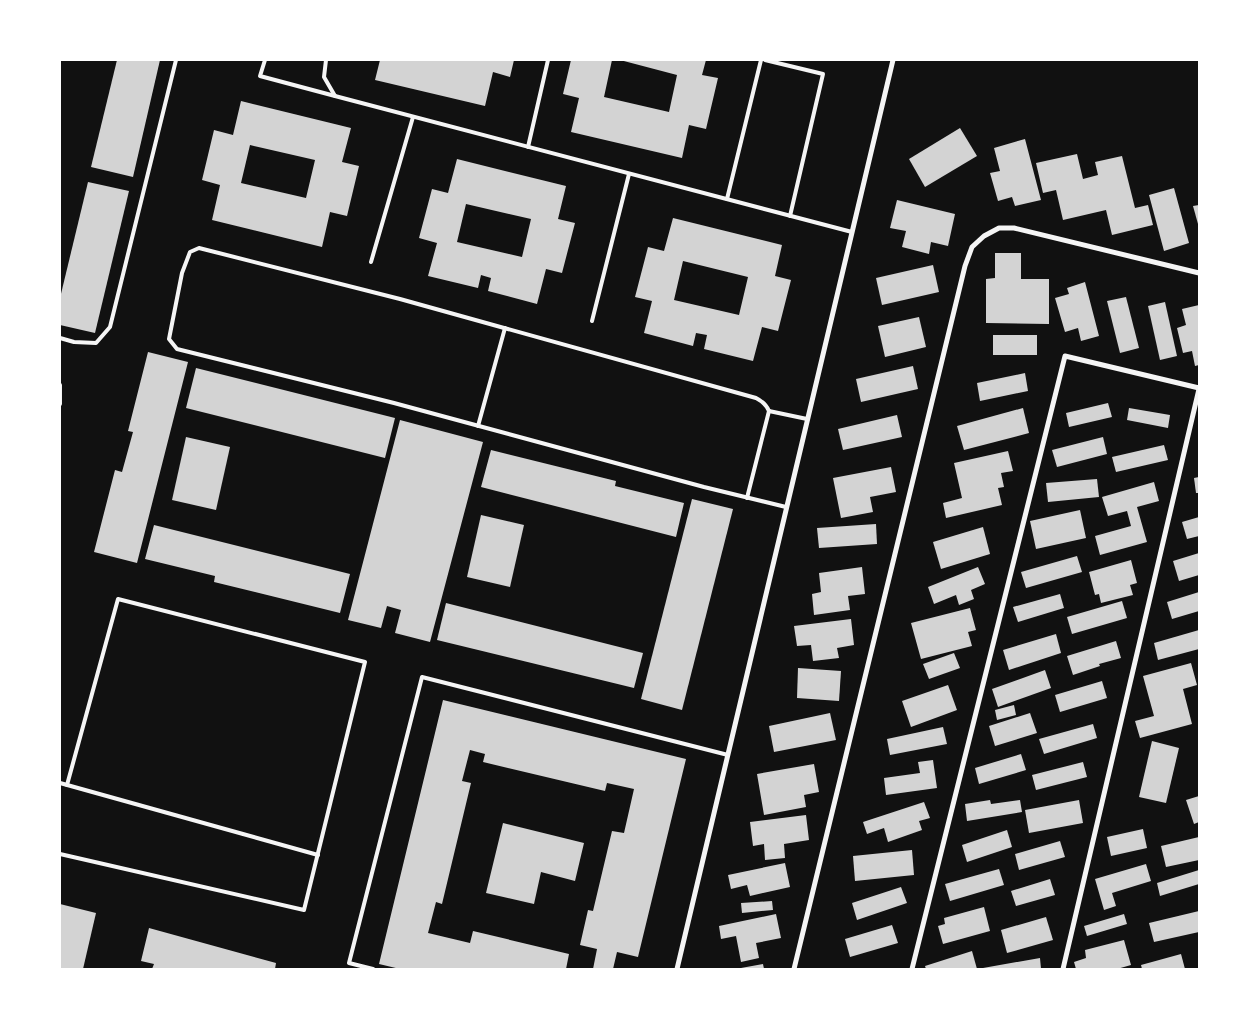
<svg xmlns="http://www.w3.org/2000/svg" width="1259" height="1029" viewBox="0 0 1259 1029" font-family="'Alegreya Sans',sans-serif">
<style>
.building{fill:#d3d3d3;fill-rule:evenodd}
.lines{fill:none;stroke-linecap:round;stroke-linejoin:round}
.service{stroke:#f5f5f5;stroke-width:4}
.minor{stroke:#f5f5f5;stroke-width:5}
</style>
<rect width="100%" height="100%" fill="#111"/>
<g class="building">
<polygon points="117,60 160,60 133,177 91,167"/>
<polygon points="380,60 514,60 510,77 493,72 485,106 375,80"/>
<polygon points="571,60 612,60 604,97 669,112 677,75 620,60 706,60 702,75 718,78 706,129 689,125 682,158 571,132 579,98 563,94"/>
<path d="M241 101 351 128 342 162 359 166 347 216 330 212 322 247 212 220 220 185 202 180 214 130 233 135ZM250 145 315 160 306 198 241 183Z"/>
<polygon points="960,128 977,156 925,187 909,159"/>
<polygon points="1025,139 1041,200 1015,206 1012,197 998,201 990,173 1000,171 994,148"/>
<polygon points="1077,154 1083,179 1098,175 1095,162 1122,156 1135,208 1148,205 1153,225 1112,235 1106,210 1063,220 1056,190 1043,193 1036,163"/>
<path d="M457 159 566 186 558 219 575 223 562 273 546 269 537 304 488 291 491 278 481 275 478 288 428 276 437 243 419 238 432 189 448 193ZM466 204 531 219 522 257 457 242Z"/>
<polygon points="88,182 129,191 95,333 60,325 60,298"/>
<polygon points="1174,188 1189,243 1164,251 1149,195"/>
<polygon points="897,200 955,214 948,246 931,242 929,254 902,247 906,231 890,228"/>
<polygon points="1199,205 1199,224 1198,224 1193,206"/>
<path d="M673 218 782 245 775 276 791 280 778 331 762 327 753 361 704 349 707 335 696 333 693 346 644 333 652 301 635 297 648 247 664 251ZM683 261 748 277 739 315 674 300Z"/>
<polygon points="995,253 1021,253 1021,279 1049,279 1049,324 986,323 986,279 995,278"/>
<polygon points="933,265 939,292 882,305 876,278"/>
<polygon points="1085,282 1099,336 1081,341 1078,328 1065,332 1055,298 1069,294 1067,288"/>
<polygon points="1126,297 1139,348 1120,353 1107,301"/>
<polygon points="1165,302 1177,356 1160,360 1148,306"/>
<polygon points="1199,305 1199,365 1195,366 1192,351 1183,353 1177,328 1186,325 1182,309"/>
<polygon points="919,317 926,347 885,357 878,326"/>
<rect x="993" y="335" width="44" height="20"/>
<polygon points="148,352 188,362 137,563 94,552 115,470 122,472 133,432 128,431"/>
<polygon points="913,366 918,389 861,402 856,379"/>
<polygon points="196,368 395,418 385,458 186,408"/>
<polygon points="1025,373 1028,391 980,401 977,383"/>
<polygon points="1108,403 1112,417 1069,427 1066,413"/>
<polygon points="1023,408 1029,433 964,450 957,426"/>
<polygon points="1129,408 1170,415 1168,428 1127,420"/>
<polygon points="897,415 902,437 843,450 838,429"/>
<polygon points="400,420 483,442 430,642 395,633 401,610 387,606 381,628 348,620"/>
<polygon points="186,437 230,447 216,510 172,500"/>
<polygon points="1103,437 1107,454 1057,467 1052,450"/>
<polygon points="1164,445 1168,460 1116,472 1112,457"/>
<polygon points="491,450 616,481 615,486 684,503 676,537 481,487"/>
<polygon points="1008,451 1013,471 1001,473 1004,487 998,488 1002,505 946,518 943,503 962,498 954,463"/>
<polygon points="891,467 896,492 870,497 873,512 841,518 833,478"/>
<polygon points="1199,477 1199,493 1196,493 1194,478"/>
<polygon points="1097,479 1099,497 1048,502 1046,483"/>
<polygon points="1154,482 1159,501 1137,507 1147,542 1100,555 1095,536 1131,526 1127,511 1108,516 1102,497"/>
<polygon points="692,499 733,509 682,710 641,699"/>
<polygon points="1080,510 1086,538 1036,549 1030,521"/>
<polygon points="481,515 524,525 510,587 467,577"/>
<polygon points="1199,517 1199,536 1187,539 1182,522"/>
<polygon points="876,524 877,544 819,548 817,528"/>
<polygon points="154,525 350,574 340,613 214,582 215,576 145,559"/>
<polygon points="983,527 990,554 941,569 933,542"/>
<polygon points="1199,553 1199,575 1179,581 1173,561"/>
<polygon points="1077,556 1082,572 1026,588 1021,572"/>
<polygon points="1131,560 1137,583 1130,585 1133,595 1101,603 1099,594 1095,595 1089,572"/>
<polygon points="862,567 865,594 848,596 850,610 814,615 812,594 821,592 819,573"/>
<polygon points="978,567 985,584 971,590 974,599 959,605 956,595 934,604 928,587"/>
<polygon points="1199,592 1199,611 1172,619 1167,602"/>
<polygon points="1060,594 1064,608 1018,622 1013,607"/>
<polygon points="1122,601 1127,618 1072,634 1067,617"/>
<polygon points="446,603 643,653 634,688 437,640"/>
<polygon points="970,608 976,630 968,632 972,646 921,659 911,623"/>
<polygon points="851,619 854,645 837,648 839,658 813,661 811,645 797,646 794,626"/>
<polygon points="1199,630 1199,649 1158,660 1154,643"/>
<polygon points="1056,634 1061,653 1009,670 1003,650"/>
<polygon points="1116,641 1121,658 1099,664 1100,666 1073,675 1067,656"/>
<polygon points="954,653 960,668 929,679 923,664"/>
<polygon points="1191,663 1197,685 1183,689 1192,724 1140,738 1135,721 1154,716 1143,676"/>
<polygon points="798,668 841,671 839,701 797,698"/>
<polygon points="1045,670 1051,688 998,707 992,689"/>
<polygon points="1102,681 1107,698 1060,712 1055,695"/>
<polygon points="948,685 957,710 911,727 902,701"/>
<polygon points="443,700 686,759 638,957 617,952 613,969 593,969 597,949 580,945 588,910 593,911 612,831 624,833 634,789 607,783 605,791 483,762 485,754 470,750 462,781 471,783 442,904 436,902 428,933 470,943 473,931 569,954 566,969 400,969 379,964"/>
<polygon points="1014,705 1016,715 997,720 995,710"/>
<polygon points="830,713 836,740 774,752 769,726"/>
<polygon points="1030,713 1037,733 995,746 989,726"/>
<polygon points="1093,724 1097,738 1044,754 1039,739"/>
<polygon points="943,727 947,744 890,755 887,739"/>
<polygon points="1152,741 1179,748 1166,803 1139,797"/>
<polygon points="1021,754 1026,770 979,784 975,768"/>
<polygon points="933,760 937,788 886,795 884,778 920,773 918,762"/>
<polygon points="1083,762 1087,777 1036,790 1032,775"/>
<polygon points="814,764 819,792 804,795 806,807 764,815 757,774"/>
<polygon points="1199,796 1199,822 1194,824 1186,800"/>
<polygon points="990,800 991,804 1020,800 1022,812 967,821 965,804"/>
<polygon points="1079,800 1083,823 1029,833 1025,810"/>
<polygon points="924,802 930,818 919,821 922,830 888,842 884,828 867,834 863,822"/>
<polygon points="806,815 809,840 784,844 785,858 765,860 764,844 753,846 750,822"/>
<polygon points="503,823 584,843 575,881 541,872 534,904 486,893"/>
<polygon points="1143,829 1147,848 1111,856 1107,837"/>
<polygon points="1007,830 1012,847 967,862 962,845"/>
<polygon points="1199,837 1199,860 1166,867 1161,846"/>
<polygon points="1060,841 1065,857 1019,870 1015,854"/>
<polygon points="912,850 914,875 855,881 853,856"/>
<polygon points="785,863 790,887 750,896 747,885 731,889 728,875"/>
<polygon points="1146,864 1151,881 1112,893 1116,906 1104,910 1095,879"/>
<polygon points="999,869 1004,885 950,901 945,884"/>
<polygon points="1199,870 1199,884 1160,896 1157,883"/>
<polygon points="1050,879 1055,895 1016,906 1011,891"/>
<polygon points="901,887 907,903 857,920 852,903"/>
<polygon points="772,901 773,910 742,913 741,903"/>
<polygon points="60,904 96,913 83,969 60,969"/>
<polygon points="984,907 990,931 943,944 938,926 945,924 944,918"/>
<polygon points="1199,911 1199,932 1154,942 1149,923"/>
<polygon points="776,914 781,938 756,943 759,958 741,962 736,936 721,939 719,926"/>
<polygon points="1124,914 1127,924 1087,936 1084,926"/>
<polygon points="1046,917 1053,940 1007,953 1001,930"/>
<polygon points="892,925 898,943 850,957 845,939"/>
<polygon points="149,928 276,963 275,969 152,969 154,964 141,961"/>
<polygon points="1124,940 1131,965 1117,969 1076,969 1074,962 1086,958 1085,950"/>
<polygon points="972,951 977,969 926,969 925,966"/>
<polygon points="1181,954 1185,969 1142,969 1141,965"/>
<polygon points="1040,958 1041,969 983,969 983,968"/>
<polygon points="763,964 764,969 741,969 741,968"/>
</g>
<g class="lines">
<g class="service">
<polyline points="265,60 260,76 335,96"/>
<polyline points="326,60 324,77 335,96 852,232"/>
<polyline points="765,60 823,74 790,216"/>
<polyline points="528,147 548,60"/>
<polyline points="727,199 761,60"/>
<polyline points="371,262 413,117"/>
<polyline points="592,321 629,174"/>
<polyline points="60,338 74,342 96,343 110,327 176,60"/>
<polyline points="60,385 60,404"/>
<polyline points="478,426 505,328"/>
<polyline points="747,498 769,411"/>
<path d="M786 507 704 487 394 403 177 349 169 339 182 273 190 252 199 248 400 299 756 398C762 401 766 404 769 411L807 419"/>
<polyline points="60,783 318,855"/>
<polyline points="60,854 304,910 365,662 118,599 67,785"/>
<polyline points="373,969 349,963 422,677 728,755"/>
</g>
<g class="minor">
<polyline points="677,969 893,60"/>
<polyline points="794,969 965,266 972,247 984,236 999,228 1014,228 1199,273"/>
<polyline points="912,969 1065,356 1199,388"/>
<polyline points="1063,969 1199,389"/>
</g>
</g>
<rect width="1259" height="1029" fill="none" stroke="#ffffff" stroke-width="122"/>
</svg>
